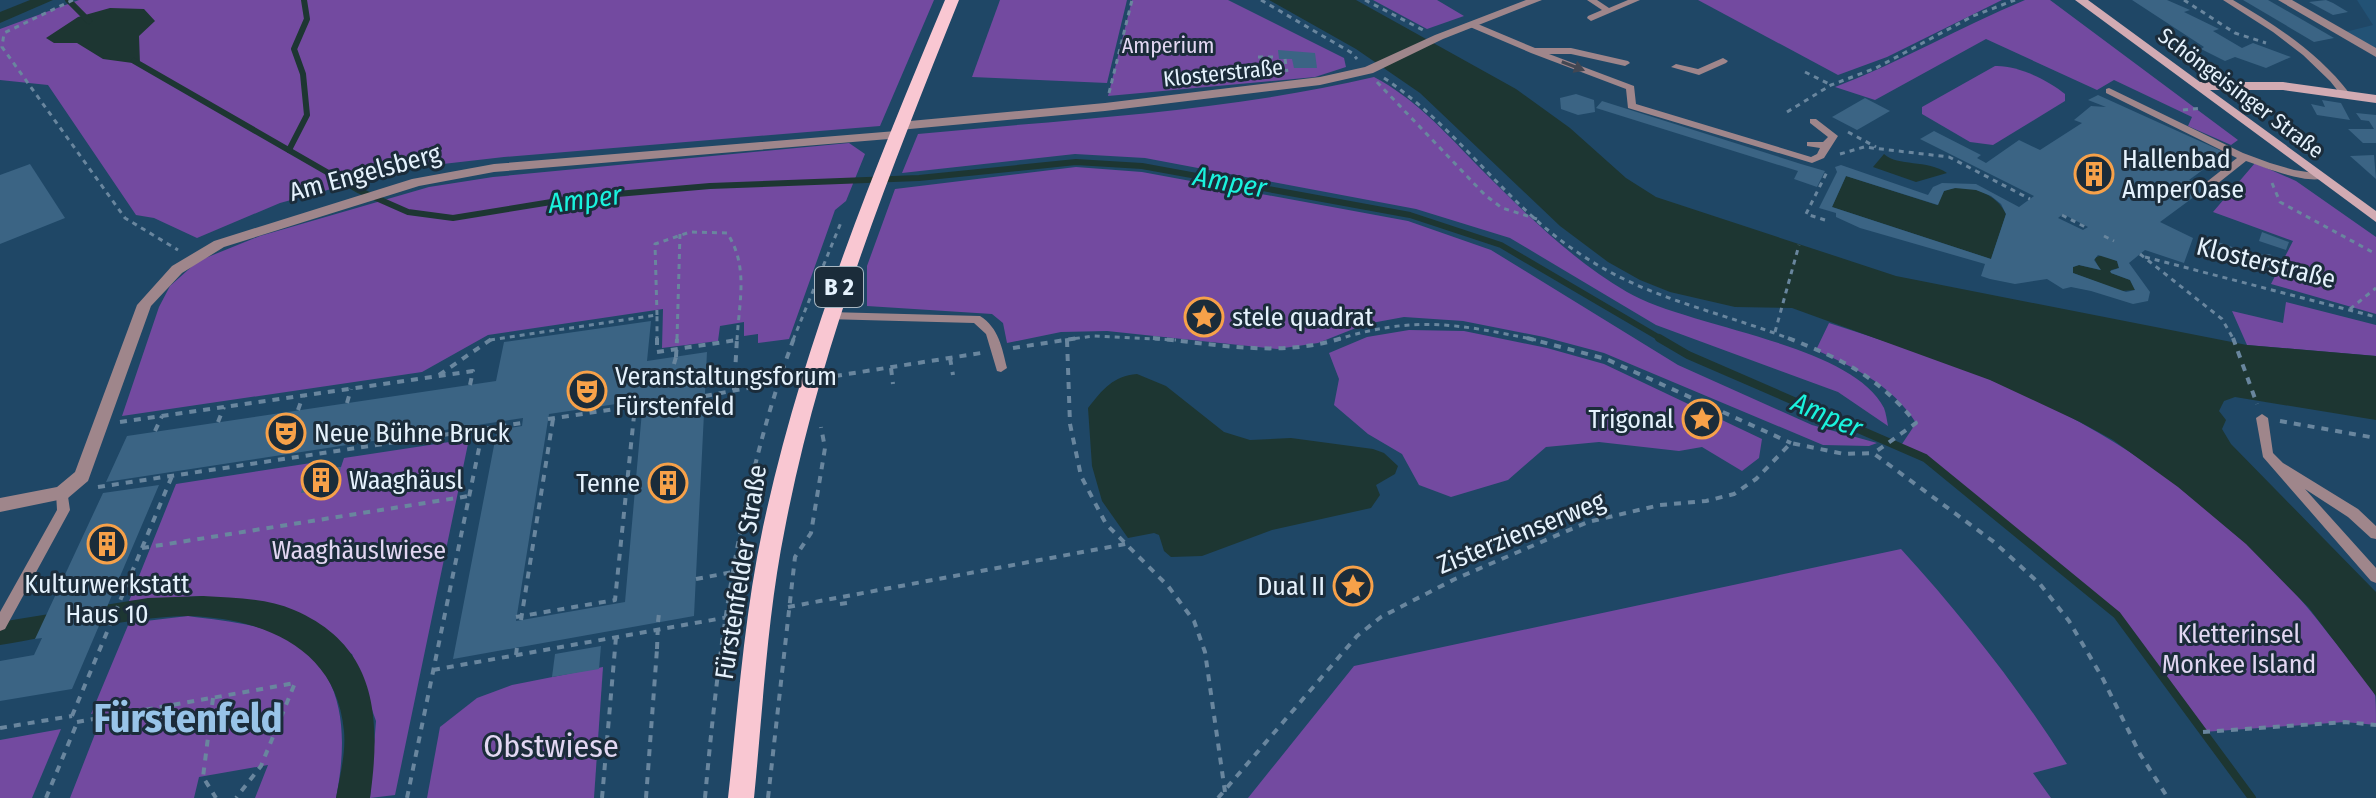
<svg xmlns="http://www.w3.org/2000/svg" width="2376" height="798" viewBox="0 0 2376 798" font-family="'Fira Sans Condensed',sans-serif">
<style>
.built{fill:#225275}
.green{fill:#734aa0}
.water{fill:#1d3632}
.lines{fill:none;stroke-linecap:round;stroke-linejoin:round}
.stream-far1{stroke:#1d3632;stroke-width:6}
.stream{stroke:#1d3632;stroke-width:8}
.canal{fill:#1d3632;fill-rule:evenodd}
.building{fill:#3b6484;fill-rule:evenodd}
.path-far1{stroke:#69869e;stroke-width:3;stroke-dasharray:5 5;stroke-linecap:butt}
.path{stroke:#69869e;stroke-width:4;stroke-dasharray:7 7;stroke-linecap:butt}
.lane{fill:#9f868b;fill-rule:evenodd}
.street{fill:#9f868b;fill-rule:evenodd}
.secondary{fill:#d2abb3;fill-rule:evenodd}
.primary{fill:#f9c7d2;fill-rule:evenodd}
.path-bridge{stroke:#69869e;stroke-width:4;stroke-dasharray:7 7;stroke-linecap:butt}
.oneway{fill:#434752}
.labels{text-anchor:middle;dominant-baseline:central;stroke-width:6;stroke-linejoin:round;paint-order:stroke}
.far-park-label{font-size:22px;fill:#e2d7f2;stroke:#1b2c3a}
.far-street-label{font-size:22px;fill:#e5f2fd;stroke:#1b2c3a}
.shield{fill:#1b2c3a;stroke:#a8b7c2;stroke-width:2}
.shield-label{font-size:24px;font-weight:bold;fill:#e5f2fd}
.poi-label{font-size:26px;fill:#e5f2fd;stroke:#1b2c3a;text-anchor:start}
.street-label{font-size:26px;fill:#e5f2fd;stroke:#1b2c3a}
.park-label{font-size:26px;fill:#e2d7f2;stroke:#1b2c3a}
.water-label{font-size:28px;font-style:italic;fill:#1af2dd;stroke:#1b2c3a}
.near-park-label{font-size:32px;fill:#e2d7f2;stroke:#1b2c3a}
.near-district-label{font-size:40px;font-weight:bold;fill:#98c4e8;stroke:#1b2c3a}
</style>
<rect width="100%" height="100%" fill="#1f4766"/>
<polygon class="built" points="2357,0 2376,0 2376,49 2345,32 2373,25"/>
<g class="green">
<polygon points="79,0 934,0 880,126 504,157 408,168 280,203 197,238 154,218 136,215 48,85 0,80 0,29"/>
<polygon points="1000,0 1127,0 1107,83 972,77"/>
<polygon points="1132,0 1228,0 1344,58 1346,67 1315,77 1108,96"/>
<polygon points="1373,0 1437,0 1464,16 1427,29"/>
<polygon points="1698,0 2002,0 1887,57 1838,75"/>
<path d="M2025 0H2050L2238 140 2231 145 2188 126 2192 117 2114 80 2097 90 1986 39 1875 100 1835 87C1901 62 1960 27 2025 0Z"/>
<path d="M1995 66C2017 65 2048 80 2065 94V101L1993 145 1970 142 1922 114V107Z"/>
<path d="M1374 77C1414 98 1443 130 1475 163 1522 210 1569 258 1627 292 1688 328 1851 343 1884 408 1886 413 1887 421 1888 426L1838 392 1656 325 1510 238 1416 209 1145 158 1075 154 902 173 918 134C1070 119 1225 112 1374 77Z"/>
<polygon points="849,143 865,154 846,201 835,210 789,339 758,343 758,334 744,336 744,322 720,326 718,341 662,348 663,309 488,335 422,372 122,416 159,307 170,286 198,261 260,236 429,187 493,177"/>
<polygon points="2255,163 2296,181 2376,237 2376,314 2271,284 2293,241 2213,212"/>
<polygon points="1076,167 1142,172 1408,221 1491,250 1678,365 1812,425 1877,443 1869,446 1823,445 1604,353 1544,337 1463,321 1404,317 1366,324 1318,343 1277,349 1107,331 1061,332 1007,343 1003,323 992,314 867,306 867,266 895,189"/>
<polygon points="2286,302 2376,325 2376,356 2247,345 2232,311 2283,323"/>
<path d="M1829 323C1916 351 2004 379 2083 424 2172 473 2266 551 2327 632 2341 650 2366 675 2375 695 2376 702 2376 716 2376 725L2345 722 2203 732 2117 615 1925 458 1900 447 1916 423C1892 385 1855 368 1816 350Z"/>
<polygon points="1409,330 1464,331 1547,348 1604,364 1762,439 1759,458 1742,471 1702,447 1679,451 1599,442 1546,447 1508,480 1451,497 1419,485 1402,454 1368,434 1334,405 1339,379 1329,353 1367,337"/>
<polygon points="469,439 395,795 370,798 376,721 352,654 203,596 129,601 176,484 311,463 308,472 341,467 344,458"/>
<path d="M1901 549C1963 617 2018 687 2067 764L2033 773 2051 798H1248L1354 666Z"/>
<path d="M188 616C216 620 246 622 273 632 346 660 349 732 336 798H255L268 765 199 777 194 798H70L104 711 91 714 129 623Z"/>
<polygon points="603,667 594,798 427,798 440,727 477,698 512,685"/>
<polygon points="61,729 32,798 0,798 0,740"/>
</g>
<g class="water">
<polygon points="1269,0 1356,0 1516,89 1570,128 1626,178 1656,197 1896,276 2247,345 2376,356 2376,420 2235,397 2224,401 2219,411 2226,420 2222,429 2231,444 2376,592 2376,696 2309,608 2246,544 2178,487 2113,440 2080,422 1990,380 1792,308 1735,307 1670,292 1640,280 1608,262 1560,226 1420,93 1356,49"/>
<polygon points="110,8 144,9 155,21 139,36 140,64 103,59 77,43 54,43 46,38 78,17"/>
<path d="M1884 154C1898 167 1927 159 1947 173L1916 182 1873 167Z"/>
<path d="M1846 176 1937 205 1944 191C1967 182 1996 193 2006 214L1991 259 1832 207Z"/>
<polygon points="2102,255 2117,261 2119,268 2111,270 2111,273 2130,280 2135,290 2121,291 2073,273 2073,267 2079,265 2100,270 2094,258"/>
<path d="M1137 374 1166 386 1224 432 1250 440 1291 438 1373 449 1384 453 1398 466 1395 474 1376 485 1380 495 1371 508 1272 530 1202 556 1171 557 1164 551 1159 535 1154 533 1128 538 1102 501 1092 466 1088 408C1103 389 1113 376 1137 374Z"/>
<path d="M203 596C233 598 266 598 294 610 378 646 381 719 370 798H336C340 776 346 753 344 731 337 648 263 618 188 616 133 616 57 636 0 645V622L148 598Z"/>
</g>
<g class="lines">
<g class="stream-far1">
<polyline points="68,0 89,21"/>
<polyline points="134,61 358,190 408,212 453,218 582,197 710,186 919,178 1076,162 1142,166 1410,215 1501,245 1663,340"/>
<polyline points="289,150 307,115 303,74 294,49 307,19 304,0"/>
</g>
<polyline class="stream" points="1659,338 1688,355 1925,458 2117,615 2252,798"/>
<polygon class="canal" points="30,0 53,0 0,23 0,12"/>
</g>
<g class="building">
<polygon points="2132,0 2167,0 2190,10 2184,12 2219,29 2213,31 2242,48 2253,43 2291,57 2266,68 2235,57 2225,61 2201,49 2204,47"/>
<polygon points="2243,0 2268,0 2334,38 2314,42"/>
<polygon points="2326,0 2333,3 2348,12 2333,15 2309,2"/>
<polygon points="1278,50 1315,53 1317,68 1294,68 1292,59 1279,59"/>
<polygon points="1576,94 1594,100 1595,112 1578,115 1561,109 1560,98"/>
<path d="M2098 95 2226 153 2189 180 2206 188 2160 222 2193 238 2184 263 2145 250 2129 263 2150 292 2148 301 2133 304 2091 291 2071 287 2063 289 2047 279 2015 284 1990 279 1981 276 1985 264 1860 228 1836 217V213L1819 208 1837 172 1835 167 1841 165 1928 195 1933 187 1942 183 1976 184 2019 207 2034 196 1920 139 1934 131 1981 155 1977 158 1986 163 2019 140 2040 150 2082 123 2074 120 2091 106 2106 107 2088 100ZM1846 176 1938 205 1944 191 1955 188 1976 190 1991 196 2001 204 2006 214 1991 259 1832 207ZM2063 214 2088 227 2083 230 2058 218ZM2098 255 2117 261 2119 268 2110 271 2111 273 2130 280 2135 290 2126 292 2073 273V267L2079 265 2101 270 2094 260Z"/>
<polygon points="1865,98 1890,111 1857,130 1832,117"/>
<polygon points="2322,100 2341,103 2350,120 2317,115 2311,104 2325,107"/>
<polygon points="1602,101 1801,164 1825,171 1817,187 1794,179 1798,171 1596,108"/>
<polygon points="2356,113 2376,115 2376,143 2363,143 2348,129 2374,129 2369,121 2361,120"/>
<polygon points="2374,155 2376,179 2350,156"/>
<polygon points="30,164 65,218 0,244 0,175"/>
<polygon points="2262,232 2289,242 2286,250 2259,241"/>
<polygon points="2204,237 2238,249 2234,260 2200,249"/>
<polygon points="2270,254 2282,266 2254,268 2242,256"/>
<path d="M651 321 647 361 707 352 694 616 453 659 497 430 522 426 523 418 106 482 127 436 496 381 504 342ZM643 400 625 602 516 621 549 414Z"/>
<polygon points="341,467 335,488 301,493 307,472"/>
<polygon points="159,485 72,689 0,701 0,661 34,655 42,638 35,639 103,493"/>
<polygon points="601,646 599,669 552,677 555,654"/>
</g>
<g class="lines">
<g class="path-far1">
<polyline points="73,0 4,33 2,47 125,218 178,250"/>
<polyline points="1261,0 1352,53 1357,59"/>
<polyline points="1365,0 1423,30"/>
<polyline points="2184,0 2235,33 2266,43"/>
<polyline points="1258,57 1278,57"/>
<polyline points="1285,59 1287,72"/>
<polyline points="1805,72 1831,85"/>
<path d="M1384 78C1448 121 1491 183 1549 231 1629 297 1702 305 1793 340"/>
<polyline points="1377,82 1485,195 1502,208 1537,219"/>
<polyline points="1109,93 1132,0"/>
<polyline points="2183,110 2202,108"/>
<polyline points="1787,112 1831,85 1876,68 1973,16 2015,0"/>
<polyline points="1848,132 1876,147"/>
<polyline points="1840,154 1864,147 1949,157 2030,199"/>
<polyline points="2272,183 2280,202 2376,254"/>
<polyline points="2062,215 2087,228"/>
<polyline points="1825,220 1806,214 1828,170"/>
<polyline points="2104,236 2114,241"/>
<polyline points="2140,254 2222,319 2234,340"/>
<polyline points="2145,257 2376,317"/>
<polyline points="2350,309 2376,288"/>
<path d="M657 315 655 244 690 232 727 233C749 266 739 302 737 340"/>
<polyline points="1775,332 1799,245"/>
<polyline points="677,339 680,233"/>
<polyline points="490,340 657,315 657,340"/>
<polyline points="793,340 842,220"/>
<polyline points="1065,340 1093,336 1176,340"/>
<path d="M1336 340C1414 315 1458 324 1536 340"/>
</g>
<g class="path">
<polyline points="657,338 657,352 737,340"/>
<path d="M1153 338C1216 344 1281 358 1342 338"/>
<polyline points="1527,338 1606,359 1791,443"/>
<path d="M1788 338C1844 360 1877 376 1916 423L1874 453"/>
<polyline points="2233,338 2257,404"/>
<polyline points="1067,340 1070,424 1081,476 1106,524 1168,586 1194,621 1205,652 1225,792"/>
<polyline points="1013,348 1078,338"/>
<polyline points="950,358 953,375"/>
<polyline points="674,364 676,357"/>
<polyline points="891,368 893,384"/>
<polyline points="439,375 493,338"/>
<polyline points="835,376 981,353"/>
<polyline points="734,390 737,338"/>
<polyline points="705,396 790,380"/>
<polyline points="347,403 351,389"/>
<polyline points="298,410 303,396"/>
<polyline points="548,419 643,405"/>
<polyline points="2280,421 2376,438"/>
<polyline points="120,422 473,371 470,385"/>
<polyline points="218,422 224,407"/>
<polyline points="155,431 162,416"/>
<polyline points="98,487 522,423"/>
<polyline points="142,548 469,496"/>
<polyline points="696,579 733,572"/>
<polyline points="840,604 847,603 846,595"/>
<polyline points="788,607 1131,543"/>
<polyline points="516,617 615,600 635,406"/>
<polyline points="521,620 553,419"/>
<polyline points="658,622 659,613"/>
<polyline points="516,655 517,647"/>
<polyline points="433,670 740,615"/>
<polyline points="213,698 203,777 216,798"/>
<polyline points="72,716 172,476"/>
<polyline points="77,722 295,683 261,766 236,798"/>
<polyline points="0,728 72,716"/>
<polyline points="2203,732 2345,722 2376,725"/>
<polyline points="46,798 77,723"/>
<polyline points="407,798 483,429"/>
<polyline points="602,798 616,637"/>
<polyline points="646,798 657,649"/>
<path d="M705 798C719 642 739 486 794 338"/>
<polyline points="768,798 795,557 811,533 825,448 821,427"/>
<polyline points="1218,798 1357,636 1381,617 1455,579 1588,522 1660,505 1706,501 1734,494 1756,479 1791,443 1844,454 1873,453 1994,542 2040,584 2069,621 2102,677 2140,754 2168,798"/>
</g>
<g class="lane">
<polygon points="1587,0 1597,0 1609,8 1628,0 1640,0 1591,21 1587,18 1588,16 1602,10"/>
<path d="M2223 0H2233C2277 26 2319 53 2350 94L2348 96H2342L2330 81 2303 55 2273 32Z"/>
<polygon points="1473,22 1535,48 1571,48 1628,61 1630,63 1625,66 1571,54 1549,54 1634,86 1636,104 1811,157 1817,154 1820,148 1807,146 1807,142 1823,142 1828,137 1810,123 1810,119 1816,119 1838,136 1824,158 1812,163 1628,108 1626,89 1531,53 1470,27 1470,23"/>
<polygon points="1723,58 1728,61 1726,63 1699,75 1671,67 1676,64 1698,69"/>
<path d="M2109 88 2243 153 2270 163 2294 170 2321 174 2326 177C2311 186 2263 167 2246 161L2212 188H2204V184L2237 158 2106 93V89Z"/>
<path d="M829 312 980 316C999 328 1002 348 1007 368L1001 372 997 371 986 334 974 323 825 319 823 316Z"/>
<polygon points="2262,414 2268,418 2273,453 2283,463 2358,509 2376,526 2376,539 2371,538 2348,517 2305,489 2376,568 2376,583 2371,581 2263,457 2256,418"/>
<polygon points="62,488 67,490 70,510 5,629 0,631 0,612 57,510 56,493 57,490"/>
</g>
<g class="street">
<polygon points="1526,0 1542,0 1443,39 1373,73 1320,85 1105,111 899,130 893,126 899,122 1105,103 1320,77 1365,67 1435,35"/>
<polygon points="2278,0 2292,0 2376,48 2376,57"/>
<polygon points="896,131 902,135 901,138 494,172 419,186 224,247 182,273 151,306 88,481 68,498 0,512 0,498 57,487 75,472 137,305 172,266 214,241 412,179 494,164"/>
</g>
<polygon class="secondary" points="2075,0 2088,0 2200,82 2283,82 2376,95 2376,103 2283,90 2210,90 2376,211 2376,222"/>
<path class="primary" d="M945 0H959C890 172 820 345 785 528 767 617 763 708 754 798H728C738 708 744 616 763 527 802 345 873 172 945 0Z"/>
<g class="path-bridge">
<polyline points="676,357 677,339"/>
<polyline points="657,649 658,622"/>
</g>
</g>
<defs><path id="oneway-solid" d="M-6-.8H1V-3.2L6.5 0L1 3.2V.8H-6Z" transform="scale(2)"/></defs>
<use class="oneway" href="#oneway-solid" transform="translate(1573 66) rotate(21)"/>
<defs>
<symbol id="building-ring" viewBox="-11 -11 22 22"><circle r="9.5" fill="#1b2c3a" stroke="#f7a149" stroke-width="1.5"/><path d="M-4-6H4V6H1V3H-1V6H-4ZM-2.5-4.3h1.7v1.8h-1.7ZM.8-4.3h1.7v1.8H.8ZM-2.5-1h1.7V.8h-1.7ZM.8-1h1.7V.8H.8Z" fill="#f7a149"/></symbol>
<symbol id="sight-ring" viewBox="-11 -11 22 22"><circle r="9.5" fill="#1b2c3a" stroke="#f7a149" stroke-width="1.5"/><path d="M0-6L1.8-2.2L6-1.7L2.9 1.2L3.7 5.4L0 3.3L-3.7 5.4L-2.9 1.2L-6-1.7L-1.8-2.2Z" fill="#f7a149"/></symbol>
<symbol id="theatre-ring" viewBox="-11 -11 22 22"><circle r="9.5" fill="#1b2c3a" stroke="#f7a149" stroke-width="1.5"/><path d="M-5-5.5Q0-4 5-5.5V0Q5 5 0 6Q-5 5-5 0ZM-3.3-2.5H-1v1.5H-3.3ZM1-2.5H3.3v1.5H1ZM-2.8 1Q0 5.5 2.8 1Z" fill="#f7a149"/></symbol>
</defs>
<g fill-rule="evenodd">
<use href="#building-ring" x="2072" y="152" width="44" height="44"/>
<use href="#sight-ring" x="1182" y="295" width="44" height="44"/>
<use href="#theatre-ring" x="565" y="369" width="44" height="44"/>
<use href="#sight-ring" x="1680" y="397" width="44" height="44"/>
<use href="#theatre-ring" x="264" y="411" width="44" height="44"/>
<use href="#building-ring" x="299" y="458" width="44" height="44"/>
<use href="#building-ring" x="646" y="461" width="44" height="44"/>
<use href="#building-ring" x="85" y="522" width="44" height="44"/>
<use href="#sight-ring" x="1331" y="564" width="44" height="44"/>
</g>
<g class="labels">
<g class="far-park-label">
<text x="1168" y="45">Amperium</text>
</g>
<g class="far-street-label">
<text transform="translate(1223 73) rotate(-6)">Klosterstraße</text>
<text transform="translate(2241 93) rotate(37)">Schöngeisinger Straße</text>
</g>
<rect class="shield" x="815" y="267" width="48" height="40" rx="6"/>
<g class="shield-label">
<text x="839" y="287">B 2</text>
</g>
<g class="poi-label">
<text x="2122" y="159">Hallenbad<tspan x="2122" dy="30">AmperOase</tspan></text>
<text x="1232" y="317">stele quadrat</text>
<text x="615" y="376">Veranstaltungsforum<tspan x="615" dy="30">Fürstenfeld</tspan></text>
<text x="1674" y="419" text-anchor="end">Trigonal</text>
<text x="314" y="433">Neue Bühne Bruck</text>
<text x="349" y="480">Waaghäusl</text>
<text x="640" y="483" text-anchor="end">Tenne</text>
<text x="107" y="584" text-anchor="middle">Kulturwerkstatt<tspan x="107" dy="30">Haus 10</tspan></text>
<text x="1325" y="586" text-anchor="end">Dual II</text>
</g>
<g class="street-label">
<text transform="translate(365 173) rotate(-15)">Am Engelsberg</text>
<text transform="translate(2266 263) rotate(14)">Klosterstraße</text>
<text transform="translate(1521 533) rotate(-22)">Zisterzienserweg</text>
<text transform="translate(741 572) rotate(-81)">Fürstenfelder Straße</text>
</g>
<g class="park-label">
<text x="359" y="550">Waaghäuslwiese</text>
<text x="2239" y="634">Kletterinsel<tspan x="2239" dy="30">Monkee Island</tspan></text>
</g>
<g class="water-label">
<text transform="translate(1230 182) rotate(10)">Amper</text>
<text transform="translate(585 199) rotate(-7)">Amper</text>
<text transform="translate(1827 415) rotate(23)">Amper</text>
</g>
<g class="near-park-label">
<text x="551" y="746">Obstwiese</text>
</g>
<g class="near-district-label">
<text x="188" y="719">Fürstenfeld</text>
</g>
</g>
</svg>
